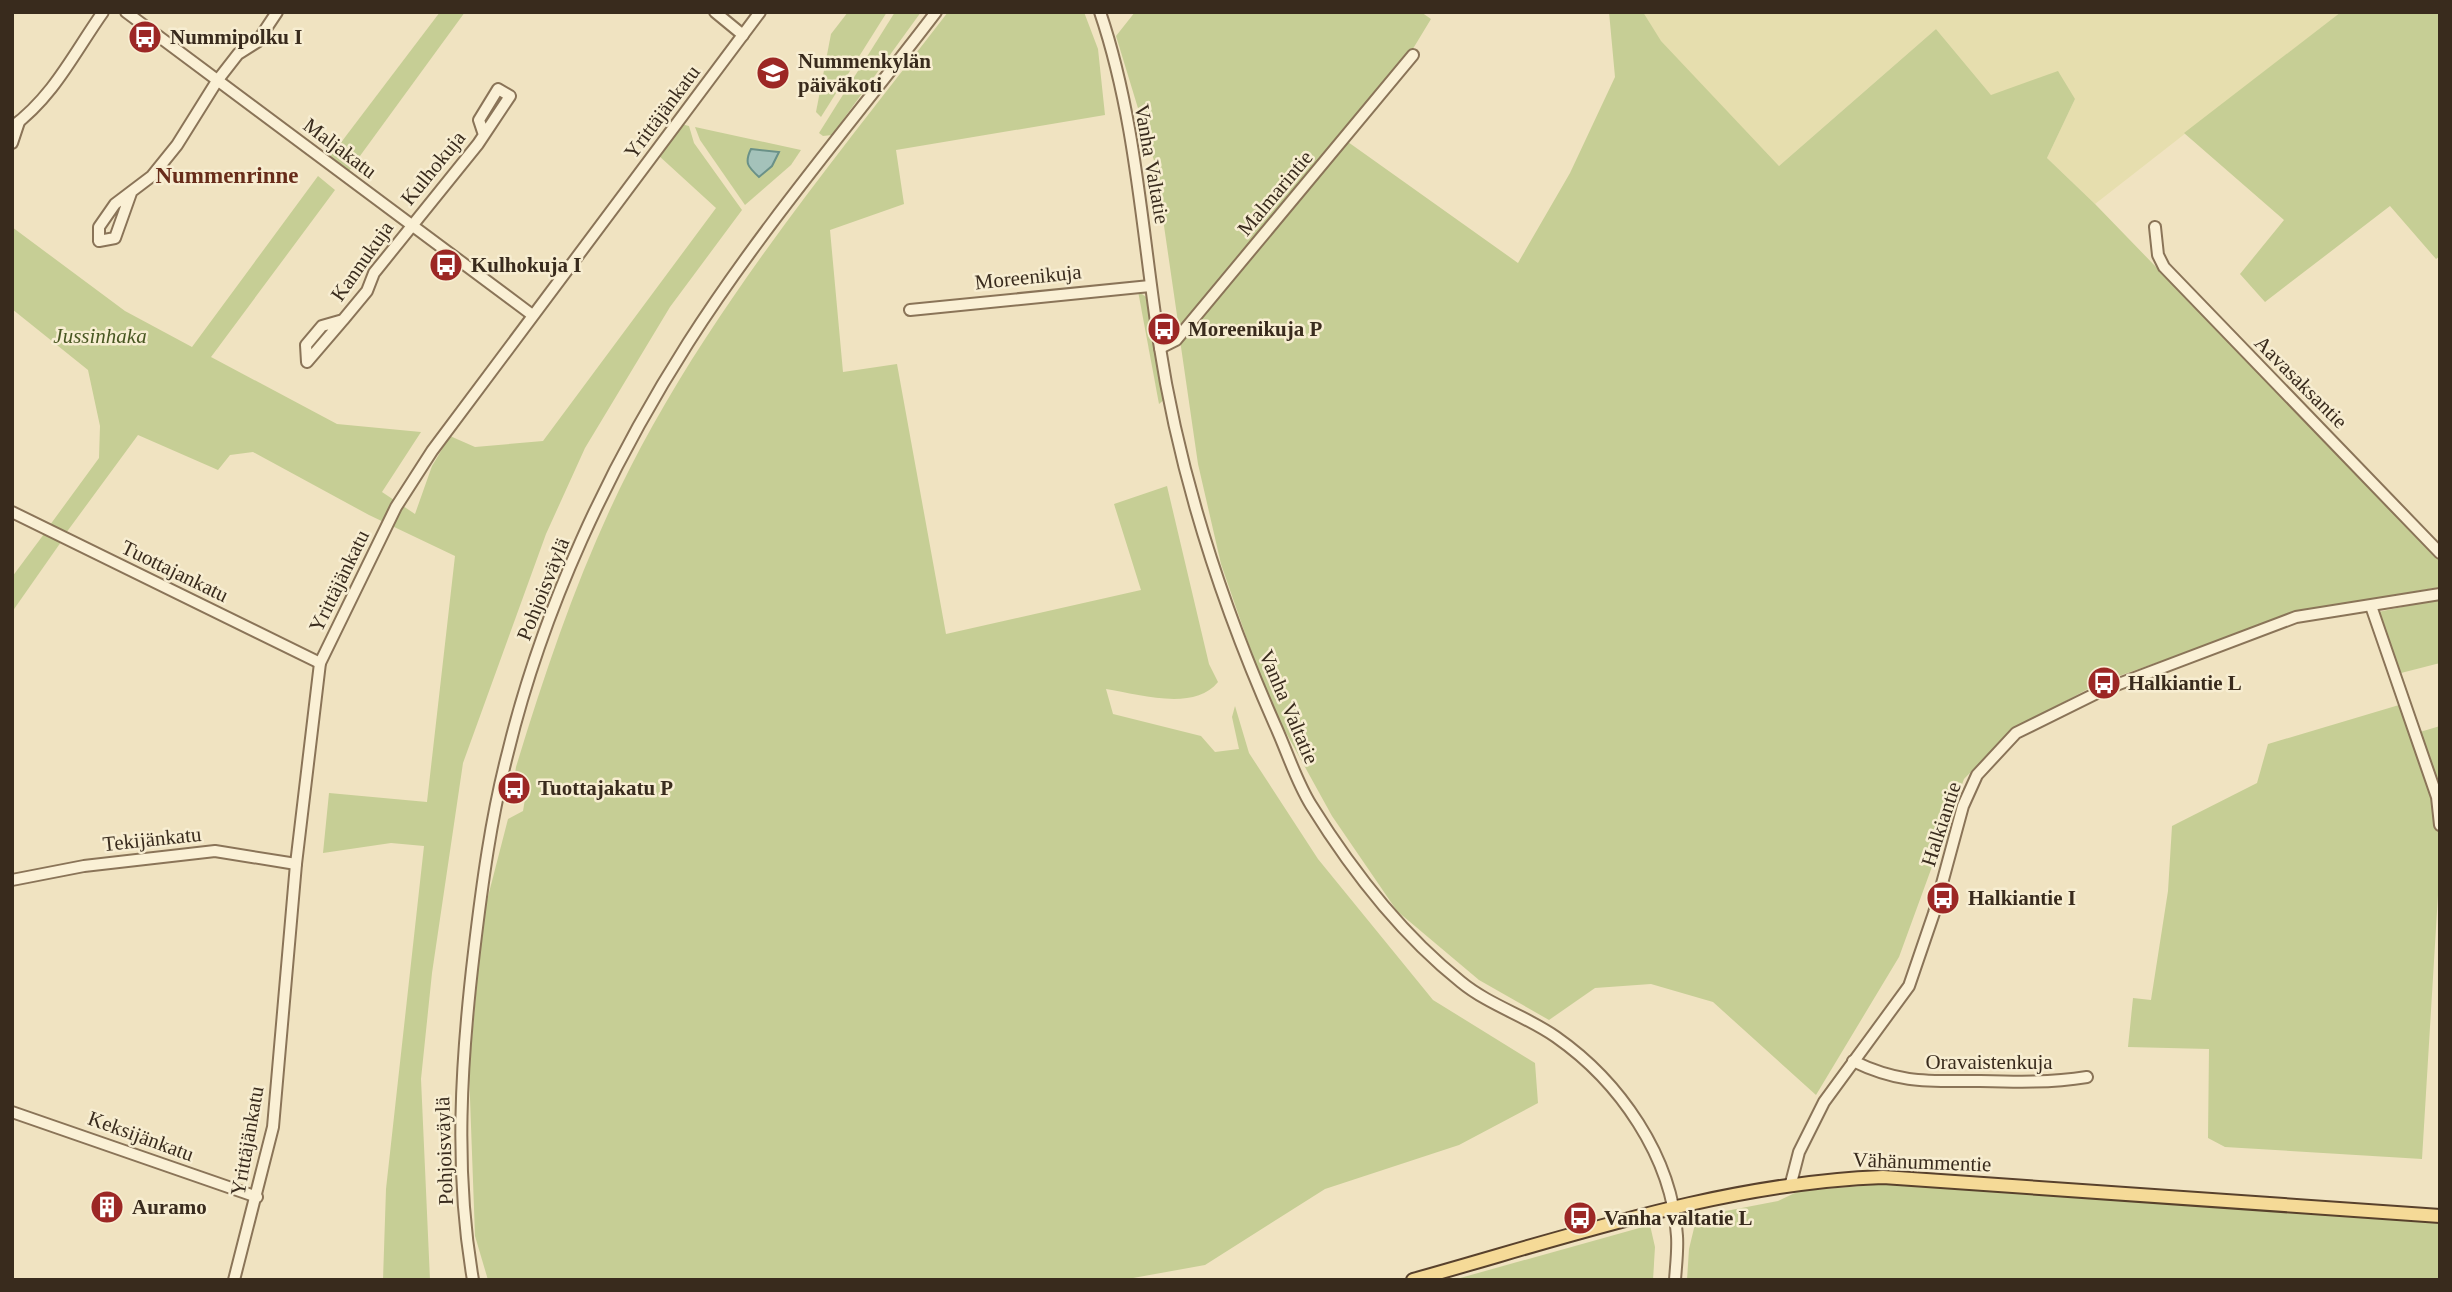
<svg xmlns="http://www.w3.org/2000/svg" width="2452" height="1292" viewBox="0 0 2452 1292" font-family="Georgia,serif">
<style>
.farmland{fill:#e6deae}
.green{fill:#c6ce95}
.water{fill:#a4c2ba;stroke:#6a9188;stroke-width:2}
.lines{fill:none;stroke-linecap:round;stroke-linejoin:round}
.minor-casing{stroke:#8a7458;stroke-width:14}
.major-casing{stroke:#58412c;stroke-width:16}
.minor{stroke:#faf0d5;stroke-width:10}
.major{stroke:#f5da97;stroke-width:12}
.labels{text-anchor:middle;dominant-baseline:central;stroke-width:5;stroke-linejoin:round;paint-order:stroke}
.poi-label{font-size:21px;font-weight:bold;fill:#392b1d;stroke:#f7edd1;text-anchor:start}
.street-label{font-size:21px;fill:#392b1d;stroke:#f7edd1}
.park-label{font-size:21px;font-style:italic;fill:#485722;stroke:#f7edd1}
.neighbourhood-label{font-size:23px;font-weight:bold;fill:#682c1a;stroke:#f7edd1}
</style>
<rect width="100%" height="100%" fill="#f0e3c1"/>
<polygon class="farmland" points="1643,12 2341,12 2095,204 2047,158 2075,99 1991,95 1936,29 1779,166 1660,41"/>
<g class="green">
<polygon points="440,12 465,12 349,171 330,157"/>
<polygon points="848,12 887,12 821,117 816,112 831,34"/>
<polygon points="895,12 921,12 832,135 823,136 819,133"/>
<path d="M948 12H1084L1098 49 1105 115 896 150 904 204 830 230 843 372 897 364 946 634 1141 590 1114 504 1167 486 1209 664 1218 682C1194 712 1139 694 1106 689L1113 714 1201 736 1215 752 1239 749 1232 717 1235 706 1249 753 1318 859 1433 1000 1535 1063 1538 1103 1459 1145 1325 1189 1205 1265 1122 1280H488L475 1236 469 1071 483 916 508 819 523 811 526 793 514 780 516 767C552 649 592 533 653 425 736 277 845 146 948 12Z"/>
<polygon points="1135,12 1421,12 1431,19 1411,52 1179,329 1155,164 1116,36"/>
<polygon points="1609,12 1643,12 1661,41 1779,166 1936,29 1991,95 2058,71 2075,99 2047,158 2095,204 2440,560 2440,587 2306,610 2099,683 2012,730 1964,779 1899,957 1816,1095 1713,1002 1651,984 1595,988 1549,1020 1479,980 1397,911 1332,816 1268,700 1221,564 1198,464 1180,340 1348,142 1518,263 1570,173 1615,77"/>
<polygon points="2341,12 2440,12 2440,256 2436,259 2390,206 2265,302 2240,274 2284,220 2184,133"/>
<polygon points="681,124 689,126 694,143 742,210 670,307 585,448 546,534 463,763 432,973 421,1079 430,1280 383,1280 386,1189 424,846 391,843 323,853 329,793 427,802 455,556 369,515 253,452 230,455 218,470 138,435 66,533 50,525 99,458 100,426 88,370 12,309 12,227 125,311 192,347 318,176 335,190 211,357 337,424 421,432 382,492 415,514 432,466 450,436 475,447 543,441 716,208 658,155"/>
<polygon points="695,127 801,150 791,165 745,205 700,140"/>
<polygon points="1138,291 1146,297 1165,399 1159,404"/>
<polygon points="44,534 61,542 12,612 12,577"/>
<polygon points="2440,599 2440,663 2401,673 2378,612"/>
<polygon points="2399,705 2410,735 2440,726 2440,862 2422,1159 2225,1147 2208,1138 2209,1049 2128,1047 2133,998 2151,1000 2168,891 2172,826 2257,783 2268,744"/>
<polygon points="1886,1184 2440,1223 2440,1280 1687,1280 1689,1249 1695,1224 1705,1215 1778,1201 1799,1191"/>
<polygon points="1650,1225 1655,1247 1653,1280 1453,1280"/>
</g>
<path class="water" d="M751 149 779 152 772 166 759 177C748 167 744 163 751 149Z"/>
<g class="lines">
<defs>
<g id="minor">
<polyline points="126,12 531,314"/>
<polyline points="715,12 743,35"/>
<path d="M1100 12C1136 118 1142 233 1159 342 1179 473 1222 605 1275 725 1287 751 1296 781 1311 805 1352 871 1401 934 1461 982 1489 1005 1526 1016 1556 1037 1619 1081 1672 1156 1677 1236 1678 1250 1676 1265 1675 1280"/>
<path d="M12 127C54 96 74 53 103 12"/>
<polyline points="12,143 19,122"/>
<polyline points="131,193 115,238 99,241 99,227 115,204 152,176 177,145 217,81 238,54 257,42 277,12"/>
<polyline points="2155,227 2158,255 2164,267 2440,553"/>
<polyline points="910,310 1150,286"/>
<polyline points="343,320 307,362 306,345 322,326 343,320 367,291 374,273 478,144 510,96 498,89 479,120 484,135"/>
<polyline points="1160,348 1176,340 1413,55"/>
<polyline points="12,512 320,663"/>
<polyline points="2371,606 2437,797 2440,825"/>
<polyline points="12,880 84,866 215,851 296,864"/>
<path d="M1853 1061C1900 1084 1929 1081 1979 1081 2016 1082 2050 1083 2087 1077"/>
<polyline points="12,1112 257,1197"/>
<polyline points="1791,1183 1799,1152 1824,1102 1909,986 1934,913 1963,806 1977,775 2016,733 2103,690 2296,617 2440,594"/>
<polyline points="234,1280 273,1127 296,864 320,663 396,507 432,451 760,12"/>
<path d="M473 1280C454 1171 461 1061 474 952 482 885 491 817 508 752 543 608 609 467 688 343 762 227 853 121 936 12"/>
</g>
<path id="major" d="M1413 1280C1568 1237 1721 1183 1883 1177L2440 1216"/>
</defs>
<use href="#minor" class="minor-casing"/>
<use href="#major" class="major-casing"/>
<use href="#minor" class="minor"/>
<use href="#major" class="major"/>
</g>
<defs>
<symbol id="bus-disc" viewBox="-11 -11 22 22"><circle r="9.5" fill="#9c2725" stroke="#f7edd1"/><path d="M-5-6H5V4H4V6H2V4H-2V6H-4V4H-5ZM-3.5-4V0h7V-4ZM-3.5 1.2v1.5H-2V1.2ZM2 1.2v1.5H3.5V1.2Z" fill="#fff"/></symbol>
<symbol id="school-disc" viewBox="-11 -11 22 22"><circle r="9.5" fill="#9c2725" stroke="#f7edd1"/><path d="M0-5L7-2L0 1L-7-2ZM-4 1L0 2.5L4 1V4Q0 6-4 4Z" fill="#fff"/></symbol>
<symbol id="building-disc" viewBox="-11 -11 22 22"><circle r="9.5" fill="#9c2725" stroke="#f7edd1"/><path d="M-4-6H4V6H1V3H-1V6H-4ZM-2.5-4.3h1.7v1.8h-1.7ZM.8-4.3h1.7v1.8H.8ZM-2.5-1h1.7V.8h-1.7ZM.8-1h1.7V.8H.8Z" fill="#fff"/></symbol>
</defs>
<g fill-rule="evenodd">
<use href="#bus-disc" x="126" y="18" width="38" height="38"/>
<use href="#school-disc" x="754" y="54" width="38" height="38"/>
<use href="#bus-disc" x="427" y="246" width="38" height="38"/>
<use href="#bus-disc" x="1145" y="310" width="38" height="38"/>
<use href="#bus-disc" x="2085" y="664" width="38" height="38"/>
<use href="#bus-disc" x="495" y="769" width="38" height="38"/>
<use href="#bus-disc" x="1924" y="879" width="38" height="38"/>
<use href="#building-disc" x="88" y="1188" width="38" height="38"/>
<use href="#bus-disc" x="1561" y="1199" width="38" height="38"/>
</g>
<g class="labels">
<g class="poi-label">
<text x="170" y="37">Nummipolku I</text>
<text x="798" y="61">Nummenkylän<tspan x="798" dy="24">päiväkoti</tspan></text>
<text x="471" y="265">Kulhokuja I</text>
<text x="1188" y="329">Moreenikuja P</text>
<text x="2128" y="683">Halkiantie L</text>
<text x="538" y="788">Tuottajakatu P</text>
<text x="1968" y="898">Halkiantie I</text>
<text x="132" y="1207">Auramo</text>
<text x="1604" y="1218">Vanha valtatie L</text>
</g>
<g class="street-label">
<text transform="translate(662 112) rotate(-53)">Yrittäjänkatu</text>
<text transform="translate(340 148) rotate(37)">Maljakatu</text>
<text transform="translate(1152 164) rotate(80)">Vanha Valtatie</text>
<text transform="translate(433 168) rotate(-51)">Kulhokuja</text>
<text transform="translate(1275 193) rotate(-50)">Malmarintie</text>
<text transform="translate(362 261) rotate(-55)">Kannukuja</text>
<text transform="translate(1028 277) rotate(-6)">Moreenikuja</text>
<text transform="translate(2301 382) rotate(45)">Aavasaksantie</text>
<text transform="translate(175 571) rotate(26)">Tuottajankatu</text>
<text transform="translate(339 581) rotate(-64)">Yrittäjänkatu</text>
<text transform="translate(543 589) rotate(-68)">Pohjoisväylä</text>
<text transform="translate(1289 707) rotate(67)">Vanha Valtatie</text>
<text transform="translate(1941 824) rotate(-72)">Halkiantie</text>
<text transform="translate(152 839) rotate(-6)">Tekijänkatu</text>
<text x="1989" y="1062">Oravaistenkuja</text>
<text transform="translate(141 1136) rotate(20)">Keksijänkatu</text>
<text transform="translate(247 1141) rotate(-80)">Yrittäjänkatu</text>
<text transform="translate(444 1151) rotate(-92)">Pohjoisväylä</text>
<text transform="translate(1922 1162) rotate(2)">Vähänummentie</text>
</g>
<g class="park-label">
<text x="100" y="336">Jussinhaka</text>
</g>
<g class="neighbourhood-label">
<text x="227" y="175">Nummenrinne</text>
</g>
</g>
<rect width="2452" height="1292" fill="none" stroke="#392b1d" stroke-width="28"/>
</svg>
